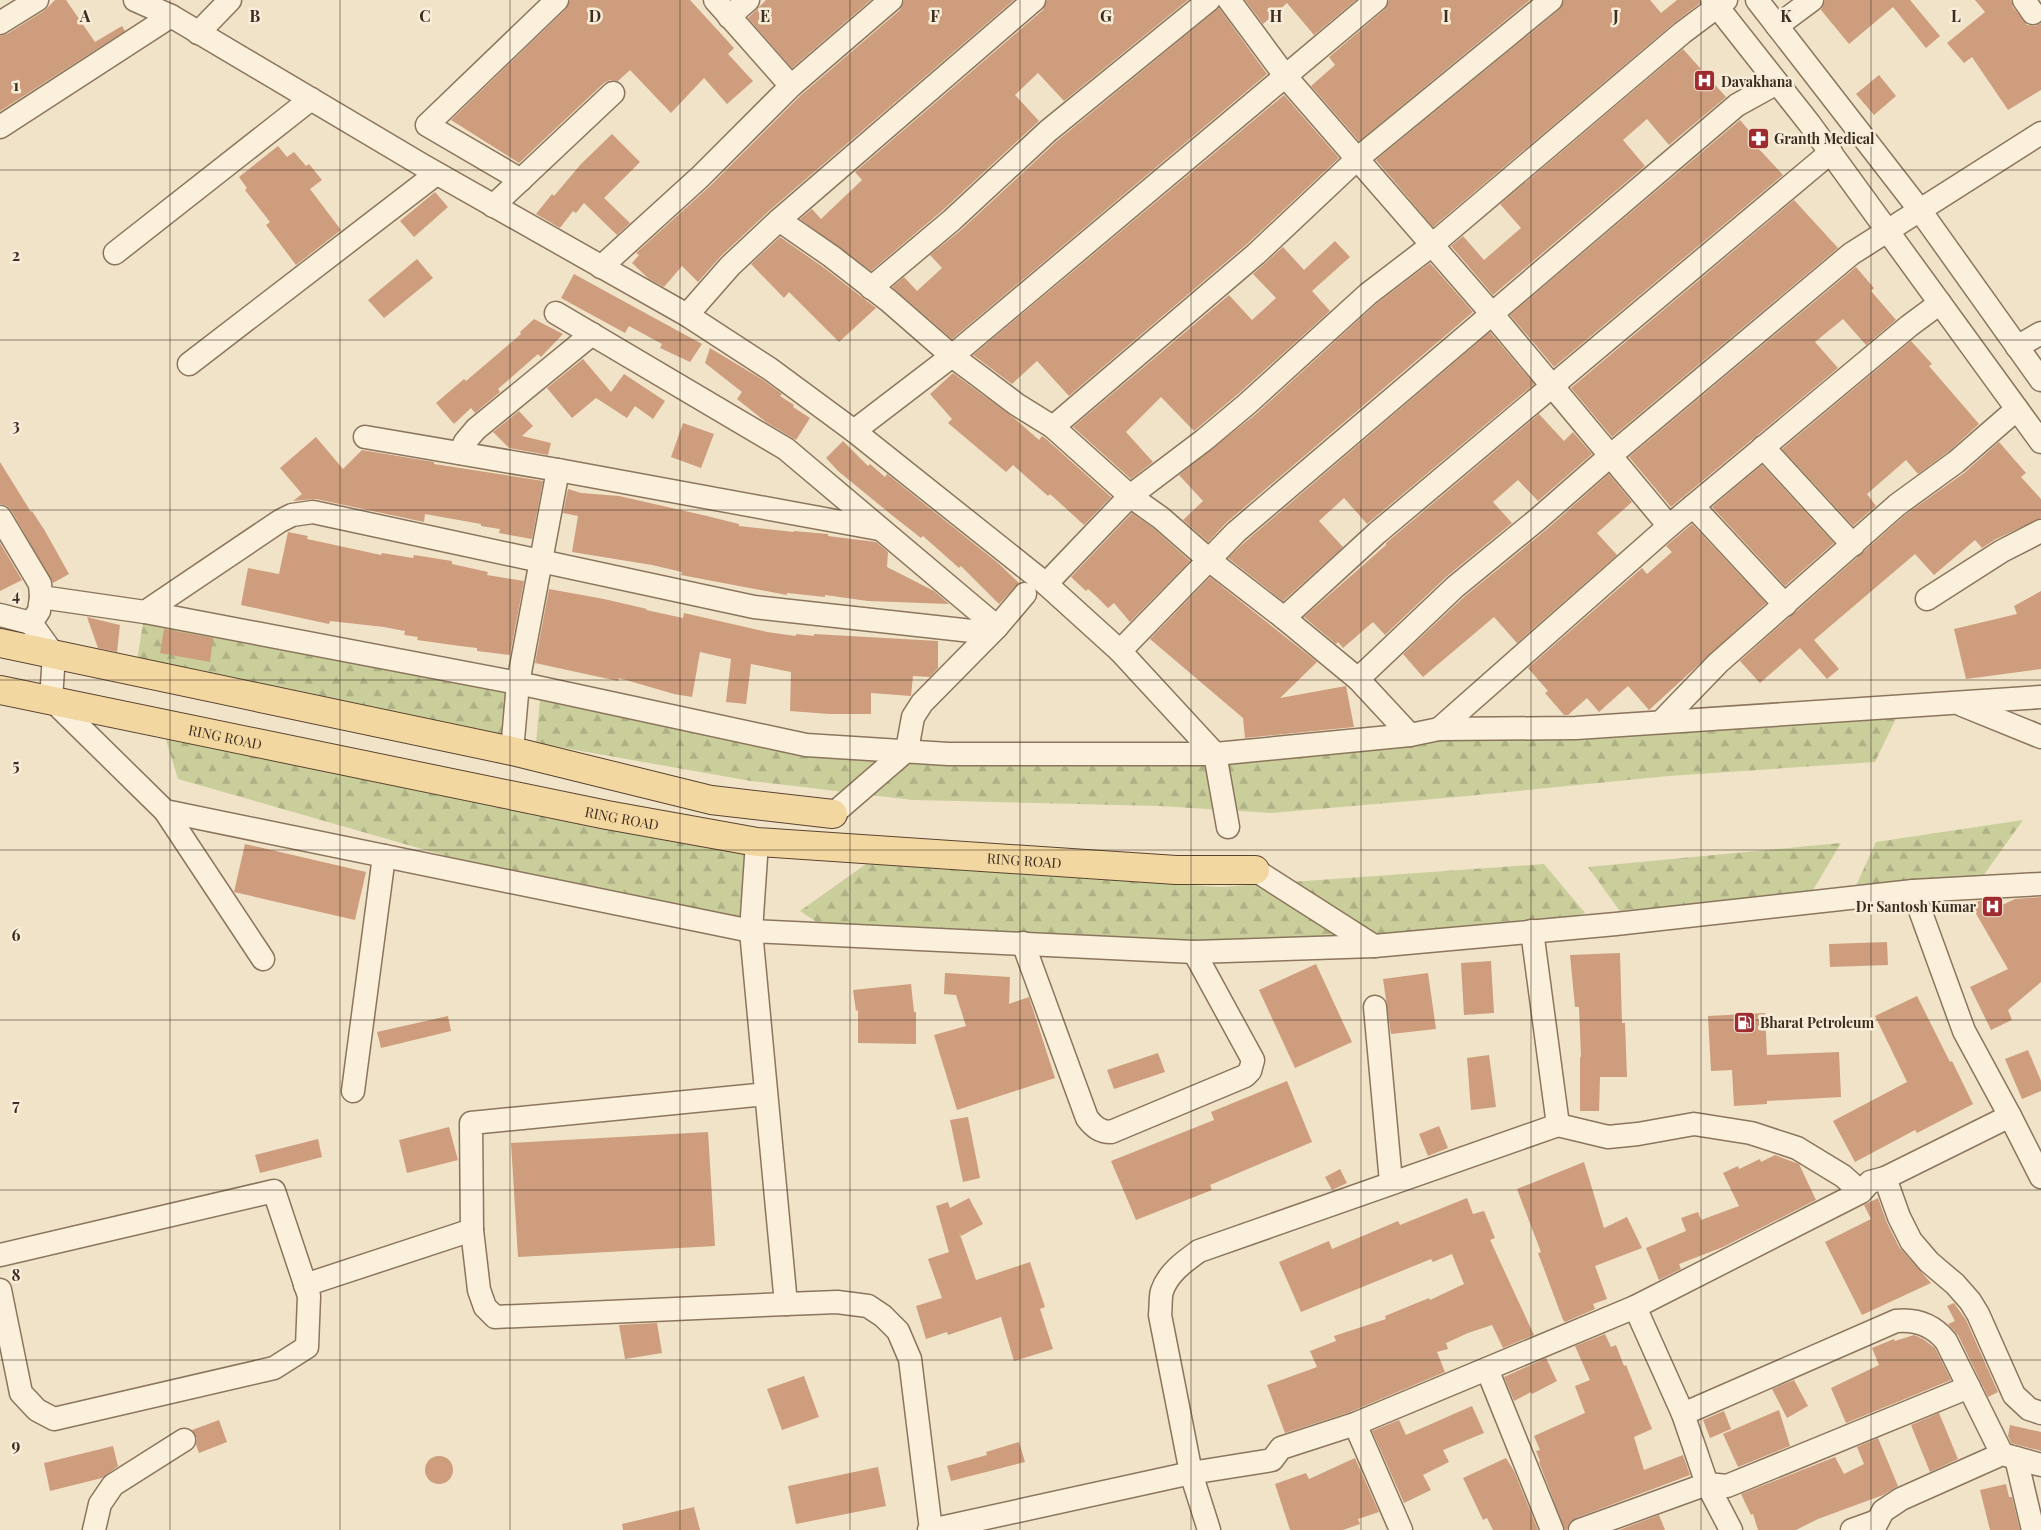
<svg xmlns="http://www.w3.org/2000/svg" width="2041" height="1530" viewBox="0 0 2041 1530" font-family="'Playfair Display',serif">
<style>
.forest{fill:url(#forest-firs)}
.building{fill:#ce9d7d}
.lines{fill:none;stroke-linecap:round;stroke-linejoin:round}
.minor-casing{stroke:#8c755c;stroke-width:25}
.major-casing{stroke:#5a4330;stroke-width:30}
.minor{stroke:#faf0dc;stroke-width:22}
.major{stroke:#f2d7a0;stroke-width:28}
.grid{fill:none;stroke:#3d2d20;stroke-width:1;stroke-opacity:0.55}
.labels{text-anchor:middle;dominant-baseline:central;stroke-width:5;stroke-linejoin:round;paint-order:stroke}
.poi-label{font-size:14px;font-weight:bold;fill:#3d2d20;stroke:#f7edd8;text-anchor:start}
.street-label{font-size:14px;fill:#3d2d20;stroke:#f7edd8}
.grid-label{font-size:16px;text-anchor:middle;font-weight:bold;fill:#3d2d20;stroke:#f7edd8;stroke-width:5;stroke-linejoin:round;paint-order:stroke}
</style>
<defs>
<pattern id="forest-firs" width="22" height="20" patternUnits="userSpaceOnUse" patternTransform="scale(1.25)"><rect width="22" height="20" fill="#cace9b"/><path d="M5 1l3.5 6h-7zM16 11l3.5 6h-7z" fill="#aeb185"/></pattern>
</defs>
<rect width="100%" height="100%" fill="#f0e3c8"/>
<g class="forest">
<polygon points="145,612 518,683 512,751 135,672"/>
<polygon points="541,688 806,745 1215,754 1902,706 1875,762 1669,776 1457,797 1271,813 1160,806 913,800 751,781 536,743"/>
<polygon points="161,723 757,842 751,931 600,900 178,779"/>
<polygon points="2023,820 1983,876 1854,890 1876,842"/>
<polygon points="1841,843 1813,890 1622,914 1588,867"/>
<polygon points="866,864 1221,887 1544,864 1585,913 1532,931 1282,955 835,934 800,911"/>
</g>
<g class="building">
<polygon points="55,0 66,0 95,42 122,26 125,31 0,111 0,36 7,34 44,11"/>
<polygon points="570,0 690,0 734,48 728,54 753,81 727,104 704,78 671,113 630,70 618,81 610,80 604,83 519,163 451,120 566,9"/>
<polygon points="766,0 871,0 792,68 748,18"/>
<polygon points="904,0 1014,0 770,210 721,256 698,282 682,266 664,287 649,279 632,263 639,255 636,253 709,187 800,96 900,10"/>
<polygon points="1047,0 1188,0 1064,101 1038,73 1015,95 1039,121 943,210 871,271 800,219 812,209 821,219 862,180 855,172 1043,10"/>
<polygon points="1245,0 1356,0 1314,35 1287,3 1263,24"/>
<polygon points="1389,0 1530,0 1359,141 1311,86 1335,65 1329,57 1384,10"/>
<polygon points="1564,0 1650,0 1661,13 1677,0 1699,0 1700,3 1674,23 1433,227 1376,160 1559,10"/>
<polygon points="1825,0 1910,0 1940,36 1926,48 1893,7 1849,44 1821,10"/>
<polygon points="1975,0 2011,0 2013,7 2027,25 2035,26 2041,23 2041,90 2008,110 1972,57 1964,63 1947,43 1985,12"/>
<polygon points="1219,8 1267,74 952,339 892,287 904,277 917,291 942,268 930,255 961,230 1057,141"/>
<polygon points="1683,49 1726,97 1669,145 1647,119 1623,140 1645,166 1493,295 1451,246 1463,236 1484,260 1521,228 1500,204"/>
<polygon points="1879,75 1896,96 1874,115 1856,94"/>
<polygon points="1284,95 1339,158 1247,244 1069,396 1037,361 1012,384 973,355"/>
<polygon points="1740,120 1762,146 1759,149 1783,175 1554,367 1510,315"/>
<polygon points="612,134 640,162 604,198 630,223 617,235 584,203 576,213 573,211 560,228 536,214 552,194 554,196 581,164"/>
<polygon points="278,146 287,157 294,152 306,166 309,164 322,180 310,189 341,230 296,265 266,225 270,222 245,190 247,188 239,177"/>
<polygon points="435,192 448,207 414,237 400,221"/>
<polygon points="1794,200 1838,248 1612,437 1571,388"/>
<polygon points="780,237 823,267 876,308 839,342 789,292 784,298 751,264"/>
<polygon points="1335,241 1350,257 1312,291 1330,311 1238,394 1194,431 1161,397 1126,432 1153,462 1131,479 1073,427 1229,295 1252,320 1276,298 1253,274 1283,247 1304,270"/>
<polygon points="417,259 433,278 384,318 368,300"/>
<polygon points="1430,263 1473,312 1227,522 1208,542 1183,520 1203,501 1179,475 1256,414 1376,304"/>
<polygon points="1856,267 1874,288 1871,291 1896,320 1866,345 1843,319 1815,342 1838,368 1671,507 1629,457"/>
<polygon points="574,274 605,291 702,344 690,362 660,348 662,344 629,326 625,333 561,298"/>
<polygon points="534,319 563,334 541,357 538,354 498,389 500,392 475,413 471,408 454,424 436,403 464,379 466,381 521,334 520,332"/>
<polygon points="1490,332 1534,384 1367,524 1344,498 1319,521 1343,547 1283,601 1228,558 1245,542"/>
<polygon points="1911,341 1932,364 1929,366 1979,424 1948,452 1918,474 1906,460 1867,494 1876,506 1853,526 1782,449"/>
<polygon points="710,348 763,380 782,394 780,396 794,405 793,407 810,418 796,440 766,422 737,399 742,392 705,363"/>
<polygon points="583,359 611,392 624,374 665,401 653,419 635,406 627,418 596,398 572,418 547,388"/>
<polygon points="953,373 1014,418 1039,440 1042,436 1045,438 1111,497 1084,525 1050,494 1048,496 1013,465 1006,472 948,423 952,419 930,394"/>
<polygon points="519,411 533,426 522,436 551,443 548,455 509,448 493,432"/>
<polygon points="1539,414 1564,441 1573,432 1592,454 1538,501 1518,480 1493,502 1512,523 1446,577 1385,635 1373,622 1343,648 1338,642 1336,644 1304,617 1386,545 1386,543"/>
<polygon points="683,423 714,434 701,468 671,457"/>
<polygon points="316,437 343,469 362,450 434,462 434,464 543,481 532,539 499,533 500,529 481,526 481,524 425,514 424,522 316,499 293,501 302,494 280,468"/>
<polygon points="843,441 868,466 870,464 885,477 887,474 998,563 1019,583 999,604 961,566 959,568 923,536 921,538 893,516 838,471 826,458"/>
<polygon points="1999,442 2026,473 2021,477 2041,499 2041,518 1996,539 1982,548 1975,540 1934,575 1915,554 1814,640 1839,669 1827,679 1800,648 1760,683 1740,661 1905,515 1964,473"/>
<polygon points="0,462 31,512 32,511 45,531 69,574 53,583 11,510 7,506 0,504"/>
<polygon points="1762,465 1834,543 1785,586 1712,507"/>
<polygon points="1609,474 1632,502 1597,533 1617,555 1517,643 1494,617 1423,677 1403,654 1464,597 1547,529"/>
<polygon points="568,489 581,493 619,496 707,516 739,524 739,526 794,532 794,531 828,534 828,536 876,542 888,552 887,567 934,591 949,604 868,601 825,595 825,597 787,593 787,595 681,575 682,572 652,565 572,552 578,516 563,513"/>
<polygon points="1132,513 1153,528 1190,561 1130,622 1114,603 1108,608 1097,597 1088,589 1086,591 1071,577"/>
<polygon points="1692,524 1766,603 1649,710 1628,686 1599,712 1587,698 1568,715 1564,715 1545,693 1548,691 1528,668 1642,568 1647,574 1672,552 1666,546"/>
<polygon points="288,532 308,536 307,539 381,555 382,553 413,558 414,555 452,561 452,564 488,572 487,575 524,581 510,655 477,651 477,648 460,646 417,640 418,637 404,635 405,631 384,627 330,621 329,624 241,605 248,568 279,574"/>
<polygon points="0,543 22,580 0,591"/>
<polygon points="1210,577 1317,662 1280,698 1346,686 1354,727 1245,738 1243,718 1150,639"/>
<polygon points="549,589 604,599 647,609 646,610 683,618 684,613 767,632 796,636 796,634 814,636 814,634 938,641 938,668 930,677 913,676 911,696 871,693 871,714 829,714 790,711 791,672 751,664 746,704 726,702 731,659 700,652 692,697 674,694 619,678 618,681 535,663"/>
<polygon points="2041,591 2041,669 1966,679 1954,629 2017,614 2014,606"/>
<polygon points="87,617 120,625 117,652 98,648"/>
<polygon points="164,629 213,638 210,662 160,653"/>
<polygon points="245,844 366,872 355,920 234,892"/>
<polygon points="2041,897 2041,982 2008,1010 2012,1020 1991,1030 1970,987 2008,969 1971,905 1979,901 1998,899 2002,905 2015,899"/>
<polygon points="1887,942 1888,965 1830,967 1829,944"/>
<polygon points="1620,953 1622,1023 1625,1023 1627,1077 1600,1077 1599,1111 1580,1111 1580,1057 1581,1057 1579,1007 1575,1007 1570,955"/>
<polygon points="1491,961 1494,1013 1464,1015 1461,963"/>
<polygon points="1316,964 1352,1042 1295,1068 1259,990"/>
<polygon points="945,973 1010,977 1009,1004 1029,997 1055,1078 957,1110 934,1035 966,1026 956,995 944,994"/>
<polygon points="1428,973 1436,1029 1391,1034 1383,979"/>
<polygon points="911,984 914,1012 916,1012 916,1044 858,1043 858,1010 856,1011 853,990"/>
<polygon points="1917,996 1950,1062 1952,1061 1973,1104 1917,1133 1915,1130 1855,1162 1833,1121 1907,1082 1875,1016"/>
<polygon points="1765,1013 1767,1055 1839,1052 1841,1097 1767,1101 1767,1104 1734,1106 1732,1070 1711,1071 1708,1016"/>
<polygon points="448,1016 451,1031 381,1048 377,1032"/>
<polygon points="2028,1050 2041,1081 2041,1091 2022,1099 2005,1059"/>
<polygon points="1158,1053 1165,1072 1114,1089 1107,1070"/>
<polygon points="1489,1055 1496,1107 1471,1110 1467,1058"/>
<polygon points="1287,1081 1312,1142 1210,1185 1212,1190 1136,1220 1111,1161 1214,1120 1211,1112"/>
<polygon points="968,1117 980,1178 963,1182 950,1120"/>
<polygon points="1439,1126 1448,1148 1428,1156 1419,1134"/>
<polygon points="449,1127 458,1160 407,1173 399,1140"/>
<polygon points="708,1132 715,1246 518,1257 511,1143"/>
<polygon points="318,1139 322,1157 260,1173 255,1155"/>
<polygon points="1775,1155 1799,1164 1816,1200 1723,1247 1679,1264 1681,1269 1659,1280 1646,1248 1686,1231 1681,1218 1698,1212 1701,1220 1739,1206 1723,1173 1738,1166 1739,1169 1760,1159 1761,1162"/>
<polygon points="1584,1162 1604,1228 1627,1217 1642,1248 1595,1266 1607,1299 1593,1304 1595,1309 1565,1322 1563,1320 1538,1253 1541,1252 1517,1189"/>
<polygon points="1340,1169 1347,1183 1332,1190 1325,1177"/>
<polygon points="969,1198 983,1224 961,1236 959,1232 976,1280 1030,1262 1045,1307 1040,1309 1053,1349 1014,1361 1001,1317 948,1335 947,1332 926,1339 916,1306 942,1298 928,1259 949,1252 936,1206 948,1202 950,1208"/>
<polygon points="1467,1198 1473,1214 1484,1211 1495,1238 1490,1240 1534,1335 1503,1348 1492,1325 1468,1333 1446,1343 1448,1349 1437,1352 1445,1372 1350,1412 1285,1433 1267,1385 1317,1367 1310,1351 1336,1341 1334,1336 1386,1319 1385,1316 1429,1298 1430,1300 1464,1284 1452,1254 1433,1262 1431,1259 1301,1312 1279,1262 1329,1241 1332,1249 1398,1221 1400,1225"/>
<polygon points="1878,1198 1887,1223 1899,1247 1931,1283 1862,1315 1825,1242 1871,1219 1864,1205"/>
<polygon points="1954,1303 1966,1320 1998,1392 1988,1397 1958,1335 1948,1324 1955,1321 1947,1306"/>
<polygon points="657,1323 662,1353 625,1359 619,1325"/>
<polygon points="1605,1334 1611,1347 1616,1345 1624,1366 1626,1365 1652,1429 1634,1437 1644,1470 1683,1455 1690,1475 1576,1518 1570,1522 1567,1530 1565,1530 1539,1462 1540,1461 1536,1451 1540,1450 1534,1436 1585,1413 1575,1386 1590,1380 1575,1346"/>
<polygon points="1914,1335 1923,1339 1935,1348 1951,1380 1846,1423 1831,1388 1879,1365 1872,1348 1894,1339 1895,1341"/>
<polygon points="1546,1358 1557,1381 1532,1394 1531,1392 1514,1401 1504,1377"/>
<polygon points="804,1376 819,1417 782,1430 767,1389"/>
<polygon points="1794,1380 1808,1406 1787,1418 1772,1389"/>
<polygon points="1472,1406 1484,1433 1443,1450 1449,1462 1423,1475 1431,1490 1404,1503 1372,1431 1399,1420 1406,1435"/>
<polygon points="1779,1410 1790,1446 1738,1467 1723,1434"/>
<polygon points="1724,1411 1731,1429 1710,1438 1703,1420"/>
<polygon points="1939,1413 1958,1459 1930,1472 1911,1425"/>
<polygon points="219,1420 227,1442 199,1453 196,1445 197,1439 192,1430"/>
<polygon points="2010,1425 2041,1432 2041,1451 2011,1443 2008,1436"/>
<polygon points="1878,1438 1898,1486 1883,1495 1818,1519 1796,1530 1758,1530 1753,1514 1751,1515 1741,1494 1835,1457 1844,1474 1864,1464 1857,1447"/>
<polygon points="1019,1442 1025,1462 951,1481 947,1466 987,1455 986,1452"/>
<polygon points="113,1446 118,1466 102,1478 50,1491 44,1463"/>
<circle cx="439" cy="1470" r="14"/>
<polygon points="1355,1458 1379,1512 1358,1519 1360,1524 1343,1530 1290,1530 1275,1484 1306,1473 1309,1479"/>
<polygon points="1506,1458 1514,1471 1538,1530 1493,1530 1487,1518 1483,1520 1463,1478"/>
<polygon points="878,1467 886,1506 796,1524 788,1486"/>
<polygon points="2006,1484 2009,1497 2012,1497 2020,1530 1990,1530 1980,1490"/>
<polygon points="694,1507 700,1530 623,1530 622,1524"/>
<polygon points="1659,1515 1665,1530 1619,1530"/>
</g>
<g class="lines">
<defs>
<g id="minor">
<polyline points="135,0 171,16"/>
<polyline points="715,0 791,86"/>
<polyline points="1034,0 779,220 831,256 889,301 952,356 979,376 1016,404 1053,427 1130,496 1161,518 1209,560 1284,618"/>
<polyline points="1229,0 1286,77 1493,315 1669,526 1439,729"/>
<polyline points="1712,0 1809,123 2041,442"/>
<polyline points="1757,0 1919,209 2041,380"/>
<polyline points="2024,0 2033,13"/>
<polyline points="729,17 748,0"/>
<polyline points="0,23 37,0"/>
<polyline points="1777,26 1812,0"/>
<polyline points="198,33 230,0"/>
<polyline points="0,127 171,16 422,165 687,315 770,369 854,431 1046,584 1120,651 1215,754 1228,827"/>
<polyline points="521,180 427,125 557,0"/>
<polyline points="493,206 613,93"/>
<polyline points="115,253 311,99"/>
<polyline points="601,267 700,177 791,86 891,0"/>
<polyline points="871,288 952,220 1048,131 1209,0"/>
<polyline points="556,313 786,449 997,627"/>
<polyline points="687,315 730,266 779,220"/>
<polyline points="2017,347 2041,333"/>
<polyline points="189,364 436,174"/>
<polyline points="1053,427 1256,254 1357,159 1551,0"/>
<polyline points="854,431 952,356 1376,0"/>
<polyline points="365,437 558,470 518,683 512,751"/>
<polyline points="1763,447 1853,545"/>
<polyline points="460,453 465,442 476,429 592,334"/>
<polyline points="558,470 879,529"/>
<polyline points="1693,506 1785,605"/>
<polyline points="0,517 40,584 41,597 39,611 31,623 54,655 51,699 165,811 751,931 757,842"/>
<polyline points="1669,526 1909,326 1940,303"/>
<polyline points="1046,584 1130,496 1204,440 1247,404 1368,294 1432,245 1682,33 1726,0"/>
<polyline points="41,597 145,612 518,683 806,745 948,754 1215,754 1410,735 1439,729 1576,728 2041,697"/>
<polyline points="1927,599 2002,551 2041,531"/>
<polyline points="145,612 280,521 292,515 313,512 754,607 990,633"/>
<polyline points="0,615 31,623"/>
<polyline points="1120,651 1236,532 1737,105 1777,83"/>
<polyline points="1358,679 1284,618 1377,533 1831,152"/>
<polyline points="1962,705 2041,737"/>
<polyline points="1661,722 1718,663 1897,505 1956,462 2017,409"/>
<polyline points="1410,735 1358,679 1455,587 1538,519 1610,456 1851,254 2041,133"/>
<polyline points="165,811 263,959"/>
<polyline points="833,814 907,750 913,717 922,703 997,627 1025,594"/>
<polyline points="1255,870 1374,946 1616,924 1913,891 2041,884"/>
<polyline points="1913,891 1964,1031 2010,1116"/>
<polyline points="1532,931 1558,1125"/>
<path d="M1023 943 1087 1118C1094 1127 1100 1132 1111 1132L1245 1076 1250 1071 1253 1060 1194 952"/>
<polyline points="1375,1007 1391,1182"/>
<polyline points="353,1091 384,856"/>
<polyline points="766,1094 471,1123 472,1230 479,1290 485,1307 495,1317 786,1304 751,931 1194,952 1374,946"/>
<polyline points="1885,1178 1899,1217 1911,1241 1929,1262 1955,1284 1970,1301 1978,1314 2014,1395 2029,1409 2041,1413"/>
<path d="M1861 1192 1635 1307 1355 1424 1281 1448 1272 1460 1191 1473 1160 1315C1161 1307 1160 1298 1162 1291 1168 1273 1185 1261 1199 1251L1558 1125 1608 1137 1638 1134 1694 1124 1751 1133 1797 1148 1843 1176 1861 1192 1870 1182 1885 1178 2010 1116 2041 1177"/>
<polyline points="0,1255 274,1191 309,1296 307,1347 274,1368 54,1419 37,1410 21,1393 0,1290"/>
<polyline points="305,1285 472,1230"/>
<polyline points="786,1304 837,1302 868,1306 883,1316 898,1331 910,1359 931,1530 929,1530"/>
<polyline points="1635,1307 1683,1414 1707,1484 1731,1530"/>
<polyline points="1487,1369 1552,1530"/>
<path d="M1683 1414 1896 1321C1916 1319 1933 1325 1946 1341L2002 1454"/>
<polyline points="1355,1424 1401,1530"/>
<polyline points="2016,1458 2033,1530"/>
<polyline points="94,1530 100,1504 113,1485 184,1440"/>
<polyline points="931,1530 1191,1473 1209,1530"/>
<polyline points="1580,1530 1707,1484 1727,1486 1969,1387"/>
<polyline points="1852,1530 1877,1521"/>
<polyline points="1873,1530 1883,1511 1901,1499 2002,1454 2041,1465"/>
</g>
<g id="major">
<polyline points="0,643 512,751 711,800 833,814"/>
<path id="s1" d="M0 690 607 815 757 842 1176 870H1255"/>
</g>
</defs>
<use href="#minor" class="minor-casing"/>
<use href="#major" class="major-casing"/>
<use href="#minor" class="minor"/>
<use href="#major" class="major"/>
</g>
<path class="grid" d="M170 0V1530M340 0V1530M510 0V1530M680 0V1530M850 0V1530M1020 0V1530M1191 0V1530M1361 0V1530M1531 0V1530M1701 0V1530M1871 0V1530M0 170H2041M0 340H2041M0 510H2041M0 680H2041M0 850H2041M0 1020H2041M0 1190H2041M0 1360H2041"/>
<defs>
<symbol id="hospital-square" viewBox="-11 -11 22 22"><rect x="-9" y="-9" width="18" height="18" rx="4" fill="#9d2b2f" stroke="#f7edd8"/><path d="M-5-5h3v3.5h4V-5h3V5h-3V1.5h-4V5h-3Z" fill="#fff"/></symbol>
<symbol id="pharmacy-square" viewBox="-11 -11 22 22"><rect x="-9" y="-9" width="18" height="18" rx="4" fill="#9d2b2f" stroke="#f7edd8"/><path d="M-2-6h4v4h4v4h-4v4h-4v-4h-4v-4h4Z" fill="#fff"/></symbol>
<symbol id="fuel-square" viewBox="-11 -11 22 22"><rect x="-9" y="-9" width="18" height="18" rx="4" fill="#9d2b2f" stroke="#f7edd8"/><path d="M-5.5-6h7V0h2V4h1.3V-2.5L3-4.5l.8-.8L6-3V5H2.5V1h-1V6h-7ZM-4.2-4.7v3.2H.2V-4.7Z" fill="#fff"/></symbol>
</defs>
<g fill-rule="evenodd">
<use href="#hospital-square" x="1692" y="68" width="25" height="25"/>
<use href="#pharmacy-square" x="1746" y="126" width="25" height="25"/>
<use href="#hospital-square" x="1980" y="894" width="25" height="25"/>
<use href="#fuel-square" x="1732" y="1010" width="25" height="25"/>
</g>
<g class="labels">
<g class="poi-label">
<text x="1721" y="81">Davakhana</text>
<text x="1774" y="138">Granth Medical</text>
<text x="1976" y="906" text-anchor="end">Dr Santosh Kumar</text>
<text x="1760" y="1022">Bharat Petroleum</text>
</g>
<g class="street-label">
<text stroke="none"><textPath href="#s1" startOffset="230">RING ROAD</textPath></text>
<text stroke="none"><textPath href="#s1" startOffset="635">RING ROAD</textPath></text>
<text stroke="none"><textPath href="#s1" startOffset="1040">RING ROAD</textPath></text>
</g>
</g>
<g class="grid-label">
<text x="85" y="22">A</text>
<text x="255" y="22">B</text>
<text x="425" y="22">C</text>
<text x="595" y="22">D</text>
<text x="765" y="22">E</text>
<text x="935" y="22">F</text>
<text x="1106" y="22">G</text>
<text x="1276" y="22">H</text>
<text x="1446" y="22">I</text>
<text x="1616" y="22">J</text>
<text x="1786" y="22">K</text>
<text x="1956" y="22">L</text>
<text x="16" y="91">1</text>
<text x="16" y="261">2</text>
<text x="16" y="431">3</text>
<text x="16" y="601">4</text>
<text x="16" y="771">5</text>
<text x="16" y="941">6</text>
<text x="16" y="1111">7</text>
<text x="16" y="1281">8</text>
<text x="16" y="1451">9</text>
</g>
</svg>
